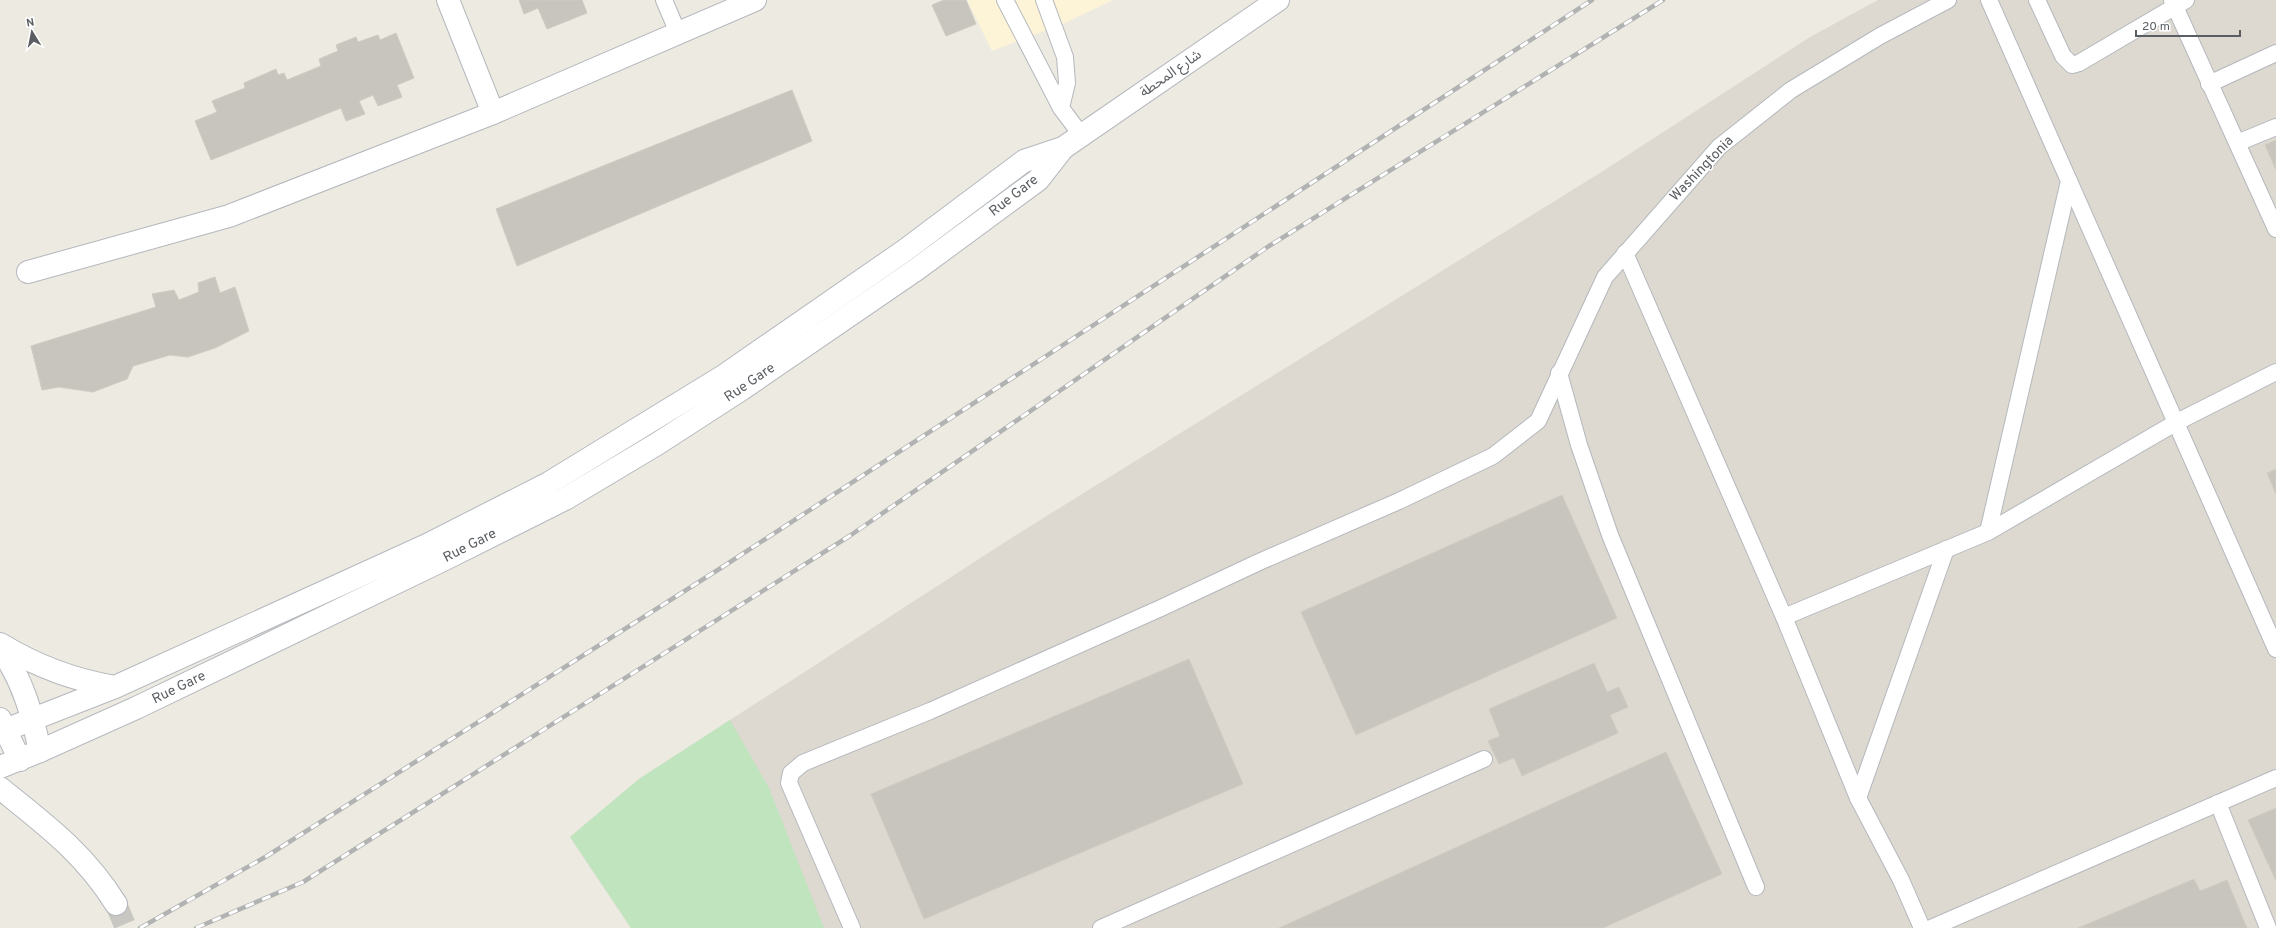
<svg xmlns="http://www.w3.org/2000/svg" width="2276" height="928" viewBox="0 0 2276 928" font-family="Overpass,'Noto Sans Arabic',sans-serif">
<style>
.commercial{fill:#fdf3d6}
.education{fill:#ddd9d0}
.green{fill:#bfe4be}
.building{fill:#c8c5bf;stroke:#d1cbc0}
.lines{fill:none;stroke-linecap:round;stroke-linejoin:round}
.minor-tunnel{stroke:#c8c7c2;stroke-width:22;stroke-dasharray:22 11;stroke-linecap:butt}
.service-casing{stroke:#b4b8bc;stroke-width:18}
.minor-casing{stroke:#b4b8bc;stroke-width:24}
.tertiary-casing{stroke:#b4b8bc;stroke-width:24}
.secondary-casing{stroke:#b5b9be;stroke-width:24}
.service{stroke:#fff;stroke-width:16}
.minor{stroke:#fff;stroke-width:22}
.tertiary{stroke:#fff;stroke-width:22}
.secondary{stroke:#fff;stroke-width:22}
.rail-casing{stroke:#b1b2b2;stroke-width:4.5}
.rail{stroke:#fff;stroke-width:3;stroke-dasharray:9;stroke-linecap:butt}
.labels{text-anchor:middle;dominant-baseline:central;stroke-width:3;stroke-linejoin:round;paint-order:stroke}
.street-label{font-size:14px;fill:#5a5e62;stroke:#fff}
</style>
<rect width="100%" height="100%" fill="#edeae2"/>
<polygon class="commercial" points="967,0 1113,0 1065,23 992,51"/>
<polygon class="education" points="1878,0 2276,0 2276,928 631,928 570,837 639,779 1016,535 1603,171 1810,37"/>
<polygon class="green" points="730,720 769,788 824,928 631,928 570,837 639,779"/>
<g class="building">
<polygon points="519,0 582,0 587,13 547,29 538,8 524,14"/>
<polygon points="944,0 966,0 976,24 946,36 932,5"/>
<polygon points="396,33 414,78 397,85 402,97 378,106 373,95 359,101 365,114 346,121 341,108 211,160 195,121 217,112 212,101 245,88 244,83 276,69 278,75 284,73 287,80 321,66 319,59 338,51 336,45 356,37 358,42 378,35 380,40"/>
<polygon points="792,90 812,141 517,266 496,209"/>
<polygon points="2276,140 2276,170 2265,145"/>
<polygon points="215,277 220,293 235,287 249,331 215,348 188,357 170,355 133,366 127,379 93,392 59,387 42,390 31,346 156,307 152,294 174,290 179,300 199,292 198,283"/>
<polygon points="2276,469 2276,494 2267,473"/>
<polygon points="1562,495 1617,618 1356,735 1301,612"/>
<polygon points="1189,659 1243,784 924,919 871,794"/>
<polygon points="1594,663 1607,692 1619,687 1628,707 1610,715 1618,733 1522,776 1514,758 1499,764 1488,741 1500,736 1489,709"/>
<polygon points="1666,752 1722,874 1603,928 1279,928"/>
<polygon points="2276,808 2276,881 2248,820"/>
<polygon points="2194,879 2200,891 2227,880 2247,928 2078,928"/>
</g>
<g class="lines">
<polyline class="minor-tunnel" points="116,904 126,928"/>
<defs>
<g id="service">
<polyline points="664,0 678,33"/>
<polyline points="1005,0 1061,108 1082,136"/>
<polyline points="1044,0 1065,57 1067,83 1061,108"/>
<polyline points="1989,0 2276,649"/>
<polyline points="2037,0 2063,56 2072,65 2079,63 2186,0"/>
<polyline points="2172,0 2276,229"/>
<polyline points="2209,84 2276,53"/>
<polyline points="2237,143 2276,127"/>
<polyline points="1625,253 1784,617 1858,798 1901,880 1922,928"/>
<polyline points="1559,373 1579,445 1610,535 1756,887"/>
<polyline points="1988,532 2069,181"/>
<polyline points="1784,617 1988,532 2177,422 2276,372"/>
<polyline points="1858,798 1946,549"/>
<polyline points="2218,803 2268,928"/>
<polyline points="852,928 789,783 791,773 803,763 930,711 1161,608 1259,562 1399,501 1493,456 1538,421 1605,277 1719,147 1791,90 1880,36 1948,0"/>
<polyline points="1101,928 1484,759"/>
<polyline points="1931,928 2276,778"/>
</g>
<g id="minor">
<polyline points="448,0 493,113"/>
<polyline points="28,272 229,216 493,113 755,0"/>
<path d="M0 788C46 825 84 853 116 904"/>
</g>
<g id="tertiary">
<path d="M0 648C23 680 32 714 40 751"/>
<polyline points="0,719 20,760"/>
</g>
<g id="secondary">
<path d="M0 644C36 666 73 680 115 687"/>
<polyline points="0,732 115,687 427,545 549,483 722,377 904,251 1024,161 1063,148 1278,0"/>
<polyline points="0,767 40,751 136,708 445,559 565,499 657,444 742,389 917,269 1038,180 1063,148"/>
</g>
</defs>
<use href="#service" class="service-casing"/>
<use href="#minor" class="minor-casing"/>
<use href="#tertiary" class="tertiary-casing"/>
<use href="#secondary" class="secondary-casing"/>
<use href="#service" class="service"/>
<use href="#minor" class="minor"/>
<use href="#tertiary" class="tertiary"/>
<use href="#secondary" class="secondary"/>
<defs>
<g id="rail">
<polyline points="140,928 267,856 724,566 1592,0"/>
<polyline points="196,928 303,882 851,535 1269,246 1663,0"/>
</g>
</defs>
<use href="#rail" class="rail-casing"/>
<use href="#rail" class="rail"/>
</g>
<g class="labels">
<g class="street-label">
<text transform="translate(1171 74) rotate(-35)">شارع المحطة</text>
<text transform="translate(1702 169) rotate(-46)">Washingtonia</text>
<text transform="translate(1014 196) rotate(-38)">Rue Gare</text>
<text transform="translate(750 383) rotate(-34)">Rue Gare</text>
<text transform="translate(470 546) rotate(-27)">Rue Gare</text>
<text transform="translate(179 688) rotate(-26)">Rue Gare</text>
</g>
</g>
<g transform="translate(32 32) rotate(350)" stroke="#ffffff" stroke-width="3" paint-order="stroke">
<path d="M0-3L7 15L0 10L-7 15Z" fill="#5a5e62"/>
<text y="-6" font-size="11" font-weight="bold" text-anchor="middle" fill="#5a5e62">N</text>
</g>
<path d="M2136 30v6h104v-6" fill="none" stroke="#5a5e62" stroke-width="2"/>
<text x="2142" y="30" font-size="12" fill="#5a5e62" stroke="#ffffff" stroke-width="3" paint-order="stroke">20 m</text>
</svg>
